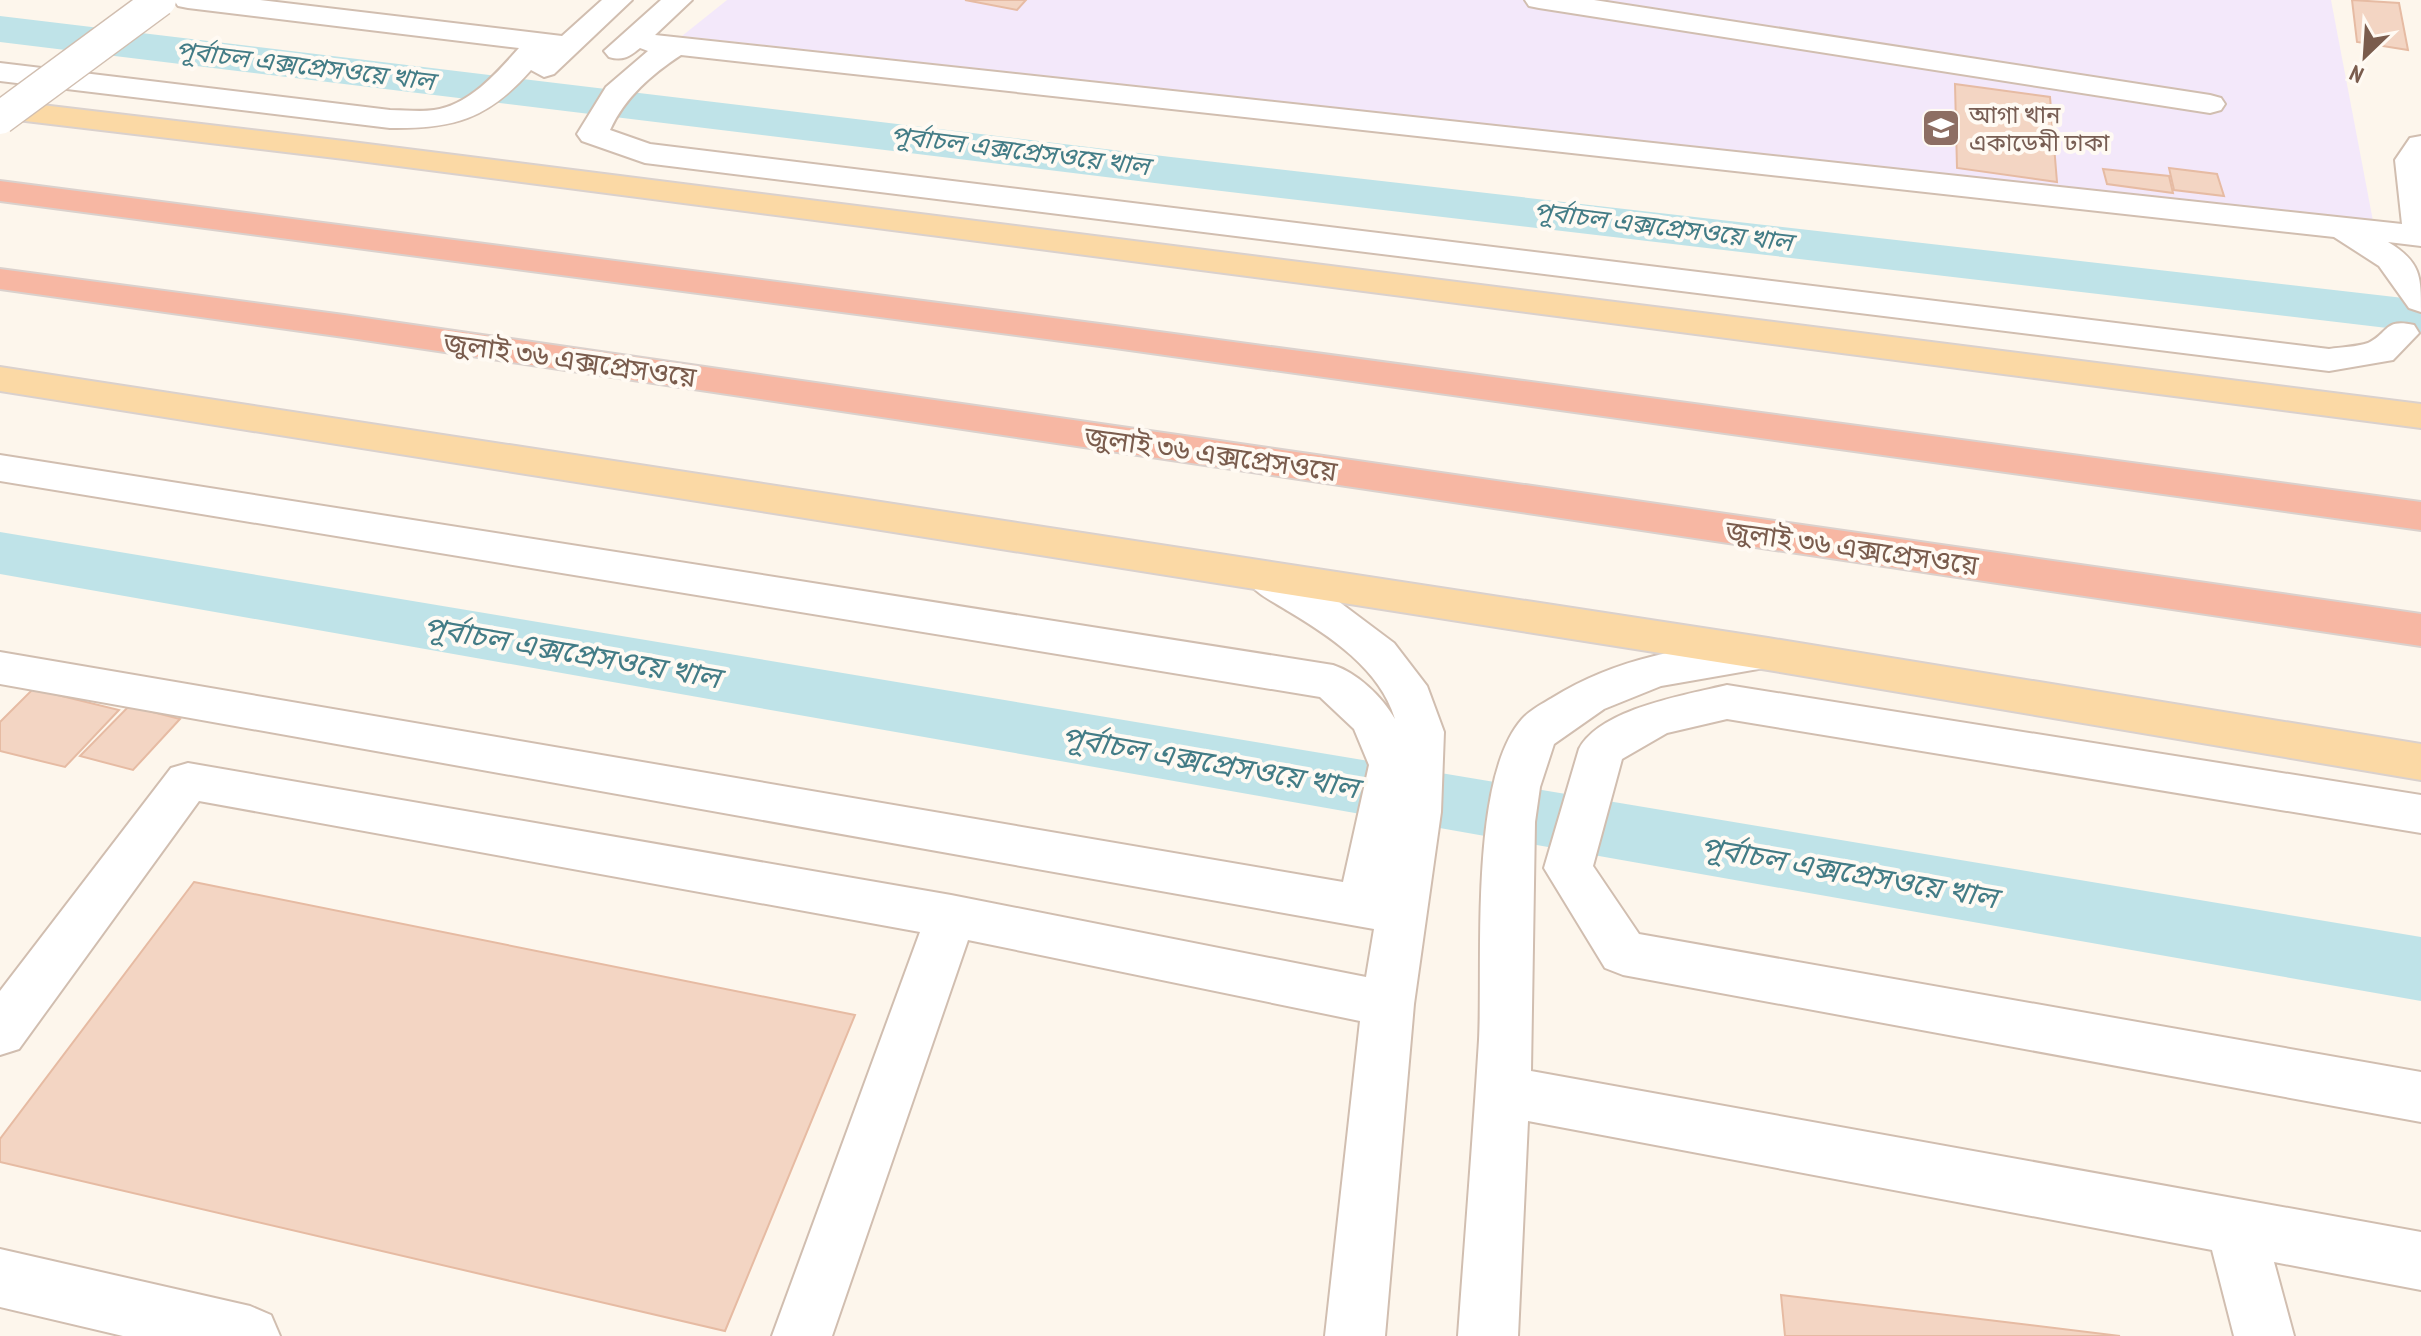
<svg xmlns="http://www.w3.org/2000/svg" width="2421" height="1336" viewBox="0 0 2421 1336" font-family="'PT Sans Narrow','Noto Sans Bengali',sans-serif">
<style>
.education{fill:#f3e8fa}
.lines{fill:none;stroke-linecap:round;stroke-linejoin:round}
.canal{fill:#bfe3e8;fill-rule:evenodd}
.building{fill:#f3d5c3;stroke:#e6bba3;stroke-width:2}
.minor-casing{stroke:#d1beb0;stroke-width:4}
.major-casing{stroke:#dad1cd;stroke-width:4}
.highway-casing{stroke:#dad1cd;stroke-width:4}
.minor{fill:#fff;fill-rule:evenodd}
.major{fill:#fbd9a5;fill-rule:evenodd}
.highway{fill:#f7b7a3;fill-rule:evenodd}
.minor-bridge-casing{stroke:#d1beb0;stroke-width:35;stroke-linecap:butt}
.minor-bridge{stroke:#fff;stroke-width:32}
.labels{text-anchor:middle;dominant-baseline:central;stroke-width:8;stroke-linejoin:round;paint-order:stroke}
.far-education-label{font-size:24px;fill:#785e54;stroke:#fffaf3;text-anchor:start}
.far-water-label{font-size:26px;font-style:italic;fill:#437c86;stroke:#fffaf3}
.street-label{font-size:28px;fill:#7a5c4d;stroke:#fffaf3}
.water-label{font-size:30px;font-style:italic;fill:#437c86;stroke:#fffaf3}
</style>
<rect width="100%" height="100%" fill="#fdf6ec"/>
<polygon class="education" points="727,0 2331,0 2373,221 682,36"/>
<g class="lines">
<g class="canal">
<polygon points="0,16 1171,157 2421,300 2421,332 1171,185 0,42"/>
<polygon points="0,532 2421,937 2421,1001 0,574"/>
</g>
</g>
<g class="building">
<polygon points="965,0 1026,0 1017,10"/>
<polygon points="2352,0 2399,3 2408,50 2357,42"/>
<polygon points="1955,84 2050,97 2057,182 1957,168"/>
<polygon points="2169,168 2217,174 2224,196 2174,190"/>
<polygon points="2103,169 2169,176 2173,193 2107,184"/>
<polygon points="33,689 119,710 65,767 0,751 0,722"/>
<polygon points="129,706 180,719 133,770 80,756"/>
<polygon points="194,882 855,1015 725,1331 0,1162 0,1139"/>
<polygon points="1781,1295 2120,1336 1785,1336"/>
</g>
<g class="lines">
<defs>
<g id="minor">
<path d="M174 0H260L562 36 602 0H632L554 74 544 77 531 70C488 119 453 129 390 128L0 81V63L390 110C405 110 420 112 434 110 469 105 497 73 519 48L188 8 178 6Z"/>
<path d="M661 0H692L655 35 2402 224 2395 160 2410 138 2421 136V246L2388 242C2421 262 2421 276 2421 312L2409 308 2379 266 2334 237 681 55C652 74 625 97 610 130L650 144 2329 349C2341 347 2357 347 2368 343 2389 333 2384 318 2414 325L2419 333 2393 360 2329 371 645 163 582 141 577 134 606 87 648 51 640 48C629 57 623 61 609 57L604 51Z"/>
<polygon points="1525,0 1594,0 2210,95 2221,98 2225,104 2221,110 2210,113 1539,8 1529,6"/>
<path d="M0 455 1333 665C1357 673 1382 696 1395 719 1380 669 1330 636 1288 611 1272 601 1254 593 1244 577L1250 567 1265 562 1280 567 1338 601 1394 643 1427 686 1444 732 1441 812 1414 1004 1385 1336H1325L1360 1021 968 940 832 1336H772L920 932 199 801 19 1049 0 1055V991L171 768 188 763 951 895 1366 977 1374 929 0 684V652L1343 882 1369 765 1354 729 1320 697 0 481Z"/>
<path d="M1766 638 1781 643 1788 654 1781 665 1661 686 1604 709 1554 744 1540 787 1535 822 1531 1071 2421 1232V1290L2274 1262 2294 1336H2234L2212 1250 1528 1121 1518 1336H1458C1465 1237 1473 1138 1479 1040 1483 959 1469 779 1522 719 1530 710 1542 704 1552 698 1617 657 1691 646 1766 638Z"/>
<path d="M1727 685 2421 795V833L1727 719 1667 733 1622 759 1593 866 1639 934 2421 1072V1122L1623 975 1605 968 1544 868 1579 749C1600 709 1685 695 1727 685Z"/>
<polygon points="0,1249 250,1306 271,1315 280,1336 123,1336 0,1307"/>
</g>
<g id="major">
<polygon points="0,100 344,141 2421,404 2421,428 344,159 0,118"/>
<polygon points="0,367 1768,638 2421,744 2421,780 1768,670 0,391"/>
</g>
<g id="highway">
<polygon points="0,181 1115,326 2421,502 2421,530 1115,348 0,201"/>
<polygon points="0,269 344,315 2421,614 2421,646 344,337 0,289"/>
</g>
</defs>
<use href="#minor" class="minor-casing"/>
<use href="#major" class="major-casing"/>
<use href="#highway" class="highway-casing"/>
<use href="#minor" class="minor"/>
<use href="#major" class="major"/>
<use href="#highway" class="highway"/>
<defs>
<polyline id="minor-bridge" points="0,118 160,0"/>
</defs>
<use href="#minor-bridge" class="minor-bridge-casing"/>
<use href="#minor-bridge" class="minor-bridge"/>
</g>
<defs>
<symbol id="school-square" viewBox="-11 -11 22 22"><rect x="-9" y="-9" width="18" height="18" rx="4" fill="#8d6e63" stroke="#fffaf3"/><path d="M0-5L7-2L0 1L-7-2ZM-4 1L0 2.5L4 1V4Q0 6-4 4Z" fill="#fff"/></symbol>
</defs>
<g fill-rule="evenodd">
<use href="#school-square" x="1919" y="106" width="44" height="44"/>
</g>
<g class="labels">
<g class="far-education-label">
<text x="1969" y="114">আগা খান<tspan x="1969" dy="28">একাডেমী ঢাকা</tspan></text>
</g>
<g class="far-water-label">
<text transform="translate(305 65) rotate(7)">পূর্বাচল এক্সপ্রেসওয়ে খাল</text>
<text transform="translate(1020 150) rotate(7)">পূর্বাচল এক্সপ্রেসওয়ে খাল</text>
<text transform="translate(1663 226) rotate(7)">পূর্বাচল এক্সপ্রেসওয়ে খাল</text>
</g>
<g class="street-label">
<text transform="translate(570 359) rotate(8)">জুলাই ৩৬ এক্সপ্রেসওয়ে</text>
<text transform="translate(1211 453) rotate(8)">জুলাই ৩৬ এক্সপ্রেসওয়ে</text>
<text transform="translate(1852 547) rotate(8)">জুলাই ৩৬ এক্সপ্রেসওয়ে</text>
</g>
<g class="water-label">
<text transform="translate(572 651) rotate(10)">পূর্বাচল এক্সপ্রেসওয়ে খাল</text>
<text transform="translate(1210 761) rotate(10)">পূর্বাচল এক্সপ্রেসওয়ে খাল</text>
<text transform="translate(1849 871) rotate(10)">পূর্বাচল এক্সপ্রেসওয়ে খাল</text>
</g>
</g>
<g transform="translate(2365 56) rotate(205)" stroke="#fffaf3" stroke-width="6" paint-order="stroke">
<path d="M0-6L14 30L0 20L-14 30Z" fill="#7a5c4d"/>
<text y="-12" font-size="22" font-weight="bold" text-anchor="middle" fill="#7a5c4d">N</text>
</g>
</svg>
